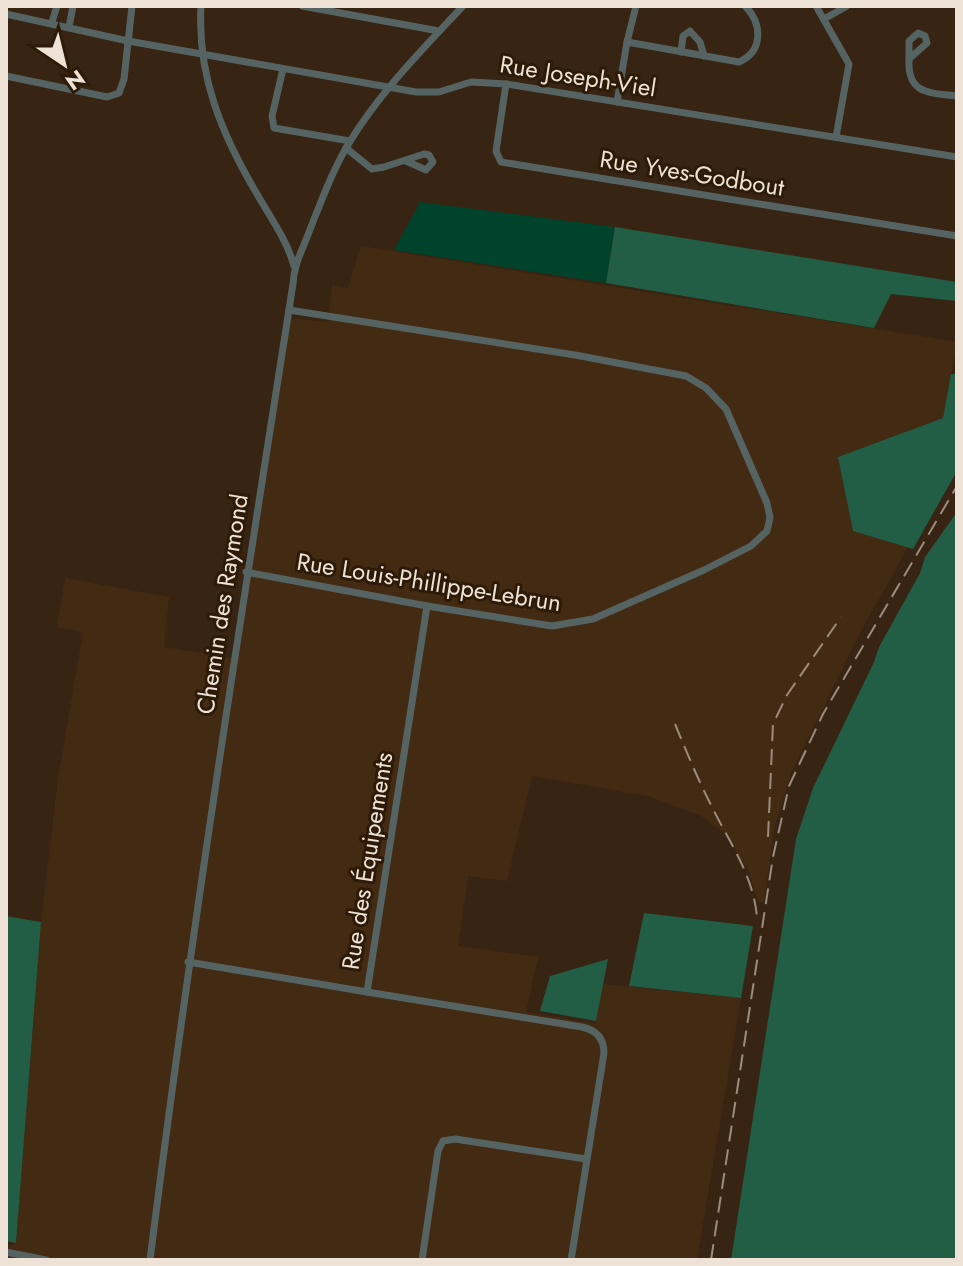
<svg xmlns="http://www.w3.org/2000/svg" width="963" height="1266" viewBox="0 0 963 1266" font-family="Jost,sans-serif">
<style>
.built{fill:#432b13}
.green{fill:#00432c}
.forest{fill:#225d45}
.lines{fill:none;stroke-linecap:round;stroke-linejoin:round}
.minor{stroke:#556463;stroke-width:7}
.rail{stroke:#9b8c7d;stroke-width:2;stroke-dasharray:16 8;stroke-linecap:butt}
.labels{text-anchor:middle;dominant-baseline:central;stroke-width:6;stroke-linejoin:round;paint-order:stroke}
.street-label{font-size:24px;fill:#eee2d6;stroke:#2d1b08}
</style>
<rect width="100%" height="100%" fill="#372412"/>
<polygon class="built" points="361,246 957,342 943,418 838,457 853,531 908,547 860,633 791,773 774,830 764,902 758,902 748,870 725,834 701,816 648,796 532,776 507,881 468,876 458,946 538,957 526,1012 596,1024 601,984 741,998 697,1260 6,1260 6,1248 16,1243 41,922 58,779 83,632 57,627 65,578 169,597 164,647 233,658 287,318 328,322 332,285 348,288"/>
<polygon class="green" points="420,202 615,227 606,283 394,250"/>
<g class="forest">
<polygon points="615,227 957,282 957,301 891,294 874,328 606,283"/>
<polygon points="951,374 957,374 957,471 913,549 853,531 838,457 943,418"/>
<polygon points="957,512 957,1260 731,1260 796,839 813,788 874,662 879,647 920,573 925,557"/>
<polygon points="644,913 753,926 741,998 629,986"/>
<polygon points="6,916 41,922 16,1243 6,1241"/>
<polygon points="608,959 596,1021 540,1011 550,976"/>
</g>
<g class="lines">
<g class="minor">
<path d="M201 6C197 76 222 135 257 194 270 217 287 240 294 266"/>
<polyline points="302,6 439,31"/>
<polyline points="816,6 849,64 836,137"/>
<polyline points="6,14 128,41 416,92 439,92 471,82 506,84 957,157"/>
<polyline points="824,19 847,6"/>
<polyline points="52,22 57,6"/>
<polyline points="69,27 73,6"/>
<polygon points="918,33 925,36 927,43 909,59 909,41"/>
<path d="M627 42 739 62C764 51 762 23 745 6"/>
<polyline points="681,52 683,36 690,31 700,42 704,56"/>
<path d="M909 59C907 94 929 93 957 96"/>
<polyline points="283,69 272,116 274,128 350,141"/>
<polyline points="6,76 107,97 119,93 124,79 132,6"/>
<polyline points="506,84 496,151 501,162 957,236"/>
<polyline points="617,102 627,42 636,6"/>
<polyline points="346,148 372,169 384,167 424,154 429,155 433,162 426,170 406,161"/>
<polyline points="246,572 427,606 552,626 593,619 704,570 751,546 767,531 770,518 767,503 726,409 706,388 686,376 575,355 289,310"/>
<polyline points="188,962 367,992 427,606"/>
<path d="M367 992 582 1027C596 1030 604 1038 604 1053L571 1260"/>
<polyline points="6,1252 46,1260"/>
<path d="M150 1260C191 933 242 609 293 284 294 264 302 251 309 232 321 202 332 171 349 143 380 92 423 49 463 6"/>
<polyline points="422,1260 438,1151 443,1141 455,1139 586,1159"/>
</g>
<g class="rail">
<path d="M675 724C687 753 699 782 713 809 731 845 754 877 757 918"/>
<polyline points="768,837 773,724 787,695 841,617"/>
<polyline points="711,1260 773,857 789,786 823,714 957,486"/>
</g>
</g>
<g class="labels">
<g class="street-label">
<text transform="translate(578 76) rotate(9)">Rue Joseph-Viel</text>
<text transform="translate(692 173) rotate(9)">Rue Yves-Godbout</text>
<text transform="translate(429 582) rotate(9)">Rue Louis-Phillippe-Lebrun</text>
<text transform="translate(222 604) rotate(-81)">Chemin des Raymond</text>
<text transform="translate(367 861) rotate(-81)">Rue des Équipements</text>
</g>
</g>
<rect width="963" height="1266" fill="none" stroke="#eee2d6" stroke-width="16"/>
<g transform="translate(64 64) rotate(145)" stroke="#2d1b08" stroke-width="6" paint-order="stroke">
<path d="M0-6L14 30L0 20L-14 30Z" fill="#eee2d6"/>
<text y="-12" font-size="22" font-weight="bold" text-anchor="middle" fill="#eee2d6">N</text>
</g>
</svg>
